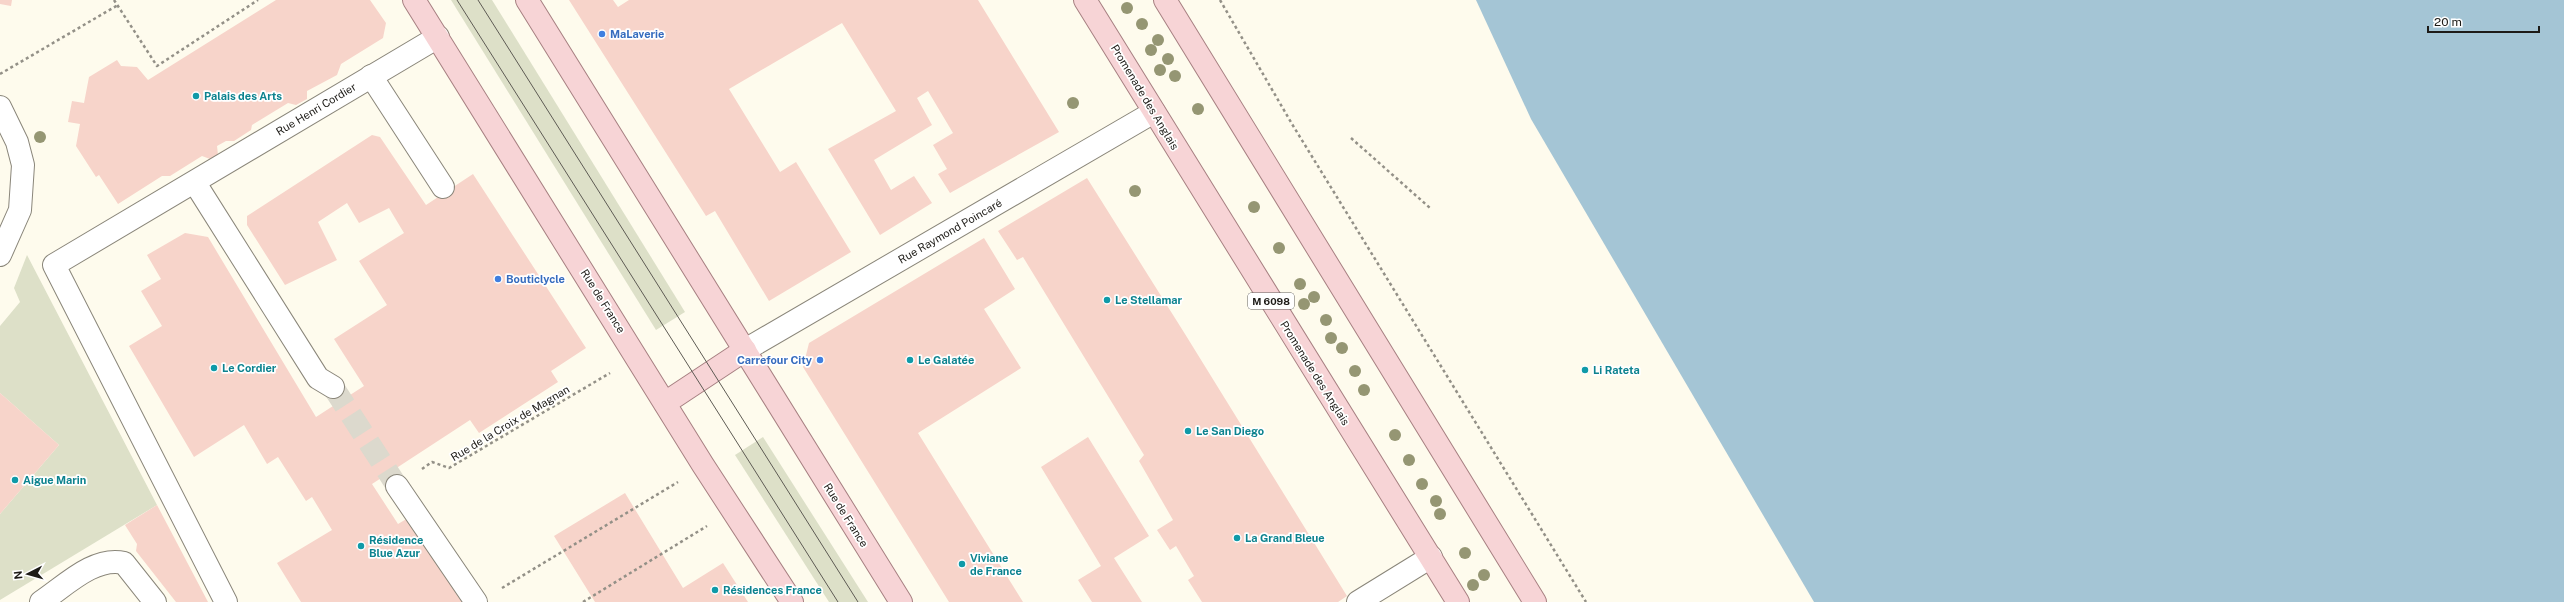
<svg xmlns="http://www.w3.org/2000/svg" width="2564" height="602" viewBox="0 0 2564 602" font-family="'Public Sans',sans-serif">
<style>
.green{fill:#dde0c8}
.water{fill:#a4c5d5}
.building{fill:#f7d4ca}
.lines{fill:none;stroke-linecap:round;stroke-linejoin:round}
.minor-tunnel{stroke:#dcd9cd;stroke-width:22;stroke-dasharray:22 11;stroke-linecap:butt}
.minor-casing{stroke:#8a867a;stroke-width:24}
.major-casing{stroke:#a78082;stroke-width:24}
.path{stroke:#939087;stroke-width:2.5;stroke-dasharray:3 3;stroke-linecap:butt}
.minor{stroke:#fff;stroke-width:22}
.major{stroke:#f7d4d6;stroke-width:22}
.tram{stroke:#5e5b54;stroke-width:1}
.tree{fill:#959673}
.shop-dot{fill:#3f7fe0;stroke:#fff;stroke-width:1.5}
.culture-dot{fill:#0f9aa8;stroke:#fff;stroke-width:1.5}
.labels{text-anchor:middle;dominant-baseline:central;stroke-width:3.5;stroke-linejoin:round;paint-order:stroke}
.shield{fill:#fff;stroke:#615f5d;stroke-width:1}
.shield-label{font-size:10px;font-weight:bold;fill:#1d1b17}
.shop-label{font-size:11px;font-weight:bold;fill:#366cbe;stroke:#fff;text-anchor:start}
.culture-label{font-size:11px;font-weight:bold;fill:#0d838f;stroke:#fff;text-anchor:start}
.street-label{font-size:11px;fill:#1d1b17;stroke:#fff}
</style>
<rect width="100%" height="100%" fill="#fefbed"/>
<g class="green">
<polygon points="451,0 492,0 685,312 656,330"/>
<polygon points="27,255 157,505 0,600 0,514 59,445 0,393 0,326 20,302 14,288"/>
<polygon points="763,437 868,602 829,602 735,455"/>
</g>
<polygon class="water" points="1476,0 2564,0 2564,602 1814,602 1531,119"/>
<g class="building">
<polygon points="0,0 12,0 11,6 0,4"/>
<polygon points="276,0 370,0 386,23 383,38 341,64 337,75 307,91 307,99 296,105 288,103 252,125 251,130 234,141 226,141 217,146 218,155 210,159 202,156 170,176 162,176 118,204 99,175 96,177 76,146 80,124 68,122 72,101 84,103 89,77 117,60 121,66 137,67 148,80"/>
<polygon points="569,0 613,0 618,7 629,0 978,0 1059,132 950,193 938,174 947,169 933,145 953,133 928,91 917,98 932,125 874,160 891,190 914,176 932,203 880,235 828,149 896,111 842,23 729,89 780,172 796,162 851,252 769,301 715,211 706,216"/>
<polygon points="372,135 380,137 426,205 473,174 586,348 551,371 558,382 479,433 470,420 372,484 398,524 413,515 467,602 301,602 277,563 332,530 312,497 306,501 278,457 267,464 244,425 194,457 129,346 162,326 141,291 161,279 147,255 185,233 208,237 316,417 364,386 334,339 387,305 359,261 404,233 389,208 359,223 347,203 318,222 337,260 285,285 247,225 247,216"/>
<polygon points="1087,178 1185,334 1347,596 1338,602 1202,602 1188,580 1194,576 1176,546 1170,550 1157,530 1173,520 1139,461 1144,455 1023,257 1017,260 998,231"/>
<polygon points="984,238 1015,289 984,309 1021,368 918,433 1023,602 949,602 803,367 809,343"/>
<polygon points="0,393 59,445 0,514"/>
<polygon points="1088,437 1149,536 1114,558 1142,602 1092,602 1078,580 1101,566 1041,467"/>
<polygon points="625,493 683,588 723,563 748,602 595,602 554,536"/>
<polygon points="157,505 208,602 176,602 136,551 137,544 125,525"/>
</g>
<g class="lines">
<polyline class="minor-tunnel" points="333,387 397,486"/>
<defs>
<g id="minor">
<polyline points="371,76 443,187"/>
<polyline points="0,107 17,142 23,165 20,210 0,255"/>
<polyline points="195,183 318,378 333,387"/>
<polyline points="745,350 1154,112"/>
<polyline points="397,486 476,602"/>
<path d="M41 602C65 586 94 556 124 563L155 602"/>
<polyline points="226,602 54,265 438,37"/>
<polyline points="1358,602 1431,557"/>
</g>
<g id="major">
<polyline points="414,0 703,465 792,602"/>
<polyline points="527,0 901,602"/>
<polyline points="1085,0 1458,602"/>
<polyline points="1165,0 1535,602"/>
<polyline points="665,403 745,350"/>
</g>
</defs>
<use href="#minor" class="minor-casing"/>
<use href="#major" class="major-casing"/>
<g class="path">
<polyline points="114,0 157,66 258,0"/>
<polyline points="1220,0 1292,124 1586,602"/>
<polyline points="0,74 118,5"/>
<polyline points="1351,138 1430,208"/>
<polyline points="422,469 432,462 449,468 610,373"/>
<polyline points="502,588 678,482"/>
<polyline points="583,602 707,526"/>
</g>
<use href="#minor" class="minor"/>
<use href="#major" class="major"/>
<g class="tram">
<polyline points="457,0 838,602"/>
<polyline points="478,0 858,602"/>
</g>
</g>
<g class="tree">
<circle cx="1127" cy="8" r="6"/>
<circle cx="1142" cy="24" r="6"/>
<circle cx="1158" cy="40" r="6"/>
<circle cx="1151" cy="50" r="6"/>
<circle cx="1168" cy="59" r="6"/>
<circle cx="1160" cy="70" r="6"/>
<circle cx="1175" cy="76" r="6"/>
<circle cx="1073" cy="103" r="6"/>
<circle cx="1198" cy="109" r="6"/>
<circle cx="40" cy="137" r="6"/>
<circle cx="1135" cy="191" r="6"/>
<circle cx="1254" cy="207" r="6"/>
<circle cx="1279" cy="248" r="6"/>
<circle cx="1300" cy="284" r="6"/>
<circle cx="1314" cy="297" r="6"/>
<circle cx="1304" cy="304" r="6"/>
<circle cx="1326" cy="320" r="6"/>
<circle cx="1331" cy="338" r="6"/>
<circle cx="1342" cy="348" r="6"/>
<circle cx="1355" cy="371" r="6"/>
<circle cx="1364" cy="390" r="6"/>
<circle cx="1395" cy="435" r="6"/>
<circle cx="1409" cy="460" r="6"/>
<circle cx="1422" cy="484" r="6"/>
<circle cx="1436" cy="501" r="6"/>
<circle cx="1440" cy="514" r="6"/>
<circle cx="1465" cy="553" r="6"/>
<circle cx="1484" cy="575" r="6"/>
<circle cx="1473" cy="585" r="6"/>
</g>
<g class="shop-dot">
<circle cx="602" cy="34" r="4"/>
<circle cx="498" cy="279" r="4"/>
<circle cx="820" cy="360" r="4"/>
</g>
<g class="culture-dot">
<circle cx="196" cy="96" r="4"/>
<circle cx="1107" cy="300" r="4"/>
<circle cx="910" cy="360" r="4"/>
<circle cx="214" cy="368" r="4"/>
<circle cx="1585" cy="370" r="4"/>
<circle cx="1188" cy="431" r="4"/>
<circle cx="15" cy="480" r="4"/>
<circle cx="1237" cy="538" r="4"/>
<circle cx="361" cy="546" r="4"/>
<circle cx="962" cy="564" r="4"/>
<circle cx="715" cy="590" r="4"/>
</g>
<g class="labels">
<rect class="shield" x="1248" y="293" width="46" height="16" rx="3"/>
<g class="shield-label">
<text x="1271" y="301">M 6098</text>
</g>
<g class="shop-label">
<text x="610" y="34">MaLaverie</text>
<text x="506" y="279">Bouticlycle</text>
<text x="812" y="360" text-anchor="end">Carrefour City</text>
</g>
<g class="culture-label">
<text x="204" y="96">Palais des Arts</text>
<text x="1115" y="300">Le Stellamar</text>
<text x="918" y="360">Le Galatée</text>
<text x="222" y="368">Le Cordier</text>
<text x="1593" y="370">Li Rateta</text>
<text x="1196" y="431">Le San Diego</text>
<text x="23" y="480">Aigue Marin</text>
<text x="1245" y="538">La Grand Bleue</text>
<text x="369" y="540">Résidence<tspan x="369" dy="13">Blue Azur</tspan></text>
<text x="970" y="558">Viviane<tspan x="970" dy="13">de France</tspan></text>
<text x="723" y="590">Résidences France</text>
</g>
<g class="street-label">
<text transform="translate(1145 97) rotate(59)">Promenade des Anglais</text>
<text transform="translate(316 109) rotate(-31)">Rue Henri Cordier</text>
<text transform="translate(950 231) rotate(-30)">Rue Raymond Poincaré</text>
<text transform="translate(603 301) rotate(58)">Rue de France</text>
<text transform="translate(1315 373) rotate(58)">Promenade des Anglais</text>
<text transform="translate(510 423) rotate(-31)">Rue de la Croix de Magnan</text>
<text transform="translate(846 515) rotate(58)">Rue de France</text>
</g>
</g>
<g transform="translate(28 574) rotate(264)" stroke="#ffffff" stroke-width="3" paint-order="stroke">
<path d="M0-3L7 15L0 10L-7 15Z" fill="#1d1b17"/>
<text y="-6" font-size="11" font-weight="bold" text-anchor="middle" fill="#1d1b17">N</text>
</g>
<path d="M2428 26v6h111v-6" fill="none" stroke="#1d1b17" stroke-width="2"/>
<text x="2434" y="26" font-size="12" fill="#1d1b17" stroke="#ffffff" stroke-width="3" paint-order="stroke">20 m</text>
</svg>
